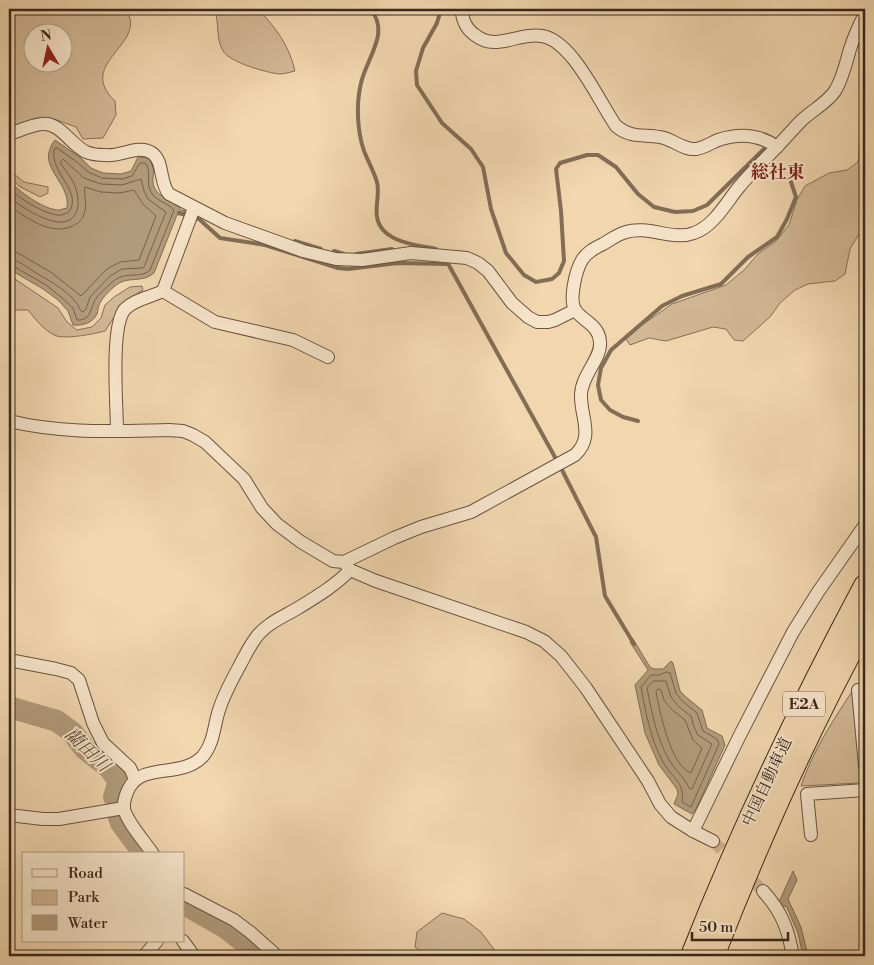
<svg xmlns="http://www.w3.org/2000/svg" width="874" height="965" viewBox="0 0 874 965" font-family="'Libre Bodoni','Noto Serif JP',serif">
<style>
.green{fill:#d2b895;stroke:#867058;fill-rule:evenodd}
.water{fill:#b29b7c;stroke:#826d56}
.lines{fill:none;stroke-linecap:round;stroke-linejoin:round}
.shore{stroke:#76624c;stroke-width:1}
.stream{stroke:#826d56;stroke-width:4}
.river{stroke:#b29b7c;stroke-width:22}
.minor-tunnel{stroke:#ccb391;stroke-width:12;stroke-dasharray:12 6;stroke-linecap:butt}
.minor-casing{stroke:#675440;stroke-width:14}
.motorway-casing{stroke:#39281c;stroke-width:24}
.minor{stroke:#f6e4ca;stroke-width:12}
.motorway{stroke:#f1d6ae;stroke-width:22}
.labels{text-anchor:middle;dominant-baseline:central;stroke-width:4;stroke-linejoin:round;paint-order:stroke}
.shield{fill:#f6e4ca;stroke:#726050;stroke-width:1}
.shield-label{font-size:15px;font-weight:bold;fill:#39281c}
.street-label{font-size:16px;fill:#39281c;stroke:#f6e4ca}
.neighbourhood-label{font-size:18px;font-weight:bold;fill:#7a1f14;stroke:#f6e4ca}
.water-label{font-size:18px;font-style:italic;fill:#5d4a39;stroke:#f6e4ca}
</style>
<rect width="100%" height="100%" fill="#f1d6ae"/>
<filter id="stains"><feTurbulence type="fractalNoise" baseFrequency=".004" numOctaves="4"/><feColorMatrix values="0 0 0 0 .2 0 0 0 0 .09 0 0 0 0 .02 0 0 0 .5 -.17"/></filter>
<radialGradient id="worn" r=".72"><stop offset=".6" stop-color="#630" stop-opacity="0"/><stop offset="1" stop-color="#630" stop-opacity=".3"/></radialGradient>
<g class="green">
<path d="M9 9H123C125 12 129 15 130 18 137 48 78 66 115 101L116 115 103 138 83 139 76 127 54 119 36 118 20 124 9 126ZM32 32H62V62H32Z"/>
<path d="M214 9H258C276 28 289 45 295 71 290 72 284 74 280 74 267 73 229 62 223 51 215 37 220 22 214 9Z"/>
<path d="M865 127V224L850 249 845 274 835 281 808 284 795 290 780 303 770 317 743 341 734 340 726 329 713 327 666 341 649 338 630 345 626 339 642 325 672 304 726 285 744 270 758 254 776 241 789 225 797 200 805 186 829 173 847 170 858 162C860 150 858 139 861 128Z"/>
<polygon points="9,170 24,182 48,187 48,193 40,197 19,186 9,176"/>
<path d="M9 275 58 308 67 322 77 330 92 327 101 318 105 305 114 297 130 287 142 286 143 290 124 302 105 331C94 334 63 340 54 335 43 329 36 320 28 310H9Z"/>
<path d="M855 687 860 783 801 786C813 750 834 719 855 687Z"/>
<polygon points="442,913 464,919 481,932 499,956 431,956 426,955 415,947 417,932"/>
</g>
<g class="water">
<path d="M55 140 81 158 91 168 103 173 121 174 131 171 138 157 148 158C159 172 149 177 155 189 161 199 175 200 181 210L185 211 184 214 177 215 154 273C142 284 127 275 115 286 110 290 103 297 100 303 98 306 98 311 97 314 93 323 82 326 73 325L68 311 58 300 43 289 9 269V180C18 191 44 210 59 210 60 210 65 208 67 208 71 181 34 167 55 140Z"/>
<polygon points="633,639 650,667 654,669 663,669 671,661 673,663 680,691 686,697 702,710 707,728 722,736 725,745 696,809 692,814 674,804 678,794 677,789 659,765 645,733 635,685 648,670 630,642"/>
<polygon points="793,871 797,880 788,899 801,927 808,956 803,956 798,933 788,910 787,907 780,905 779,902"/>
</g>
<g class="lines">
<g class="shore">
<path d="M9 188C18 198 44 214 58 215 62 216 66 213 69 212 83 191 50 174 54 149L57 148 77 162 88 172 102 178 122 179 132 176 140 163H145C152 171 146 180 150 190 154 201 167 202 174 210L150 270C139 280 125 269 110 284 105 289 97 295 94 302 90 311 90 321 77 320L73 308 61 297 46 285 13 266 9 265"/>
<path d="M9 197C21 207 42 220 58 222 83 224 81 195 72 180 69 175 65 170 61 164V161L63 159 84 178 101 184 122 185 141 179 144 191 148 199 166 212 144 267 142 268 122 269 110 276 90 297 86 309 83 312 81 311C73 293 53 283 36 273 28 268 19 260 9 259"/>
<path d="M9 206C26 217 49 235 70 227 77 224 82 221 84 214 88 204 83 195 85 187L101 192 120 193 134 190 143 204 156 216 139 260 120 262 107 269 81 296 52 273 18 253 9 251"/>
<path d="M667 672 670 673 676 693 682 701 697 713 703 731 717 739 719 744 691 807 682 802C685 782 672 778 663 762 650 738 646 713 641 687L651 675H659Z"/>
<path d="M654 681H666L671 697 678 706 691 716 694 727 698 735 712 744 692 789 689 788C685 778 675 770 669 760 656 737 652 713 647 688Z"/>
<path d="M658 689 661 690 664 700 671 709 685 720 693 740 702 748 691 773C670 765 660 712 656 692Z"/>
</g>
<g class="stream">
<path d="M370 9C391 32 367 57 361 83 356 104 357 130 364 151 368 161 374 172 377 182 380 194 375 205 377 217 381 242 416 245 436 249"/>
<polyline points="441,9 437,23 423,48 416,71 417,85 442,123 471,149 483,167 491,209 506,253 524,275 536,282 552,279 559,273 564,261 561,211 556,169 560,163 587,155 598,155 616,167 638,194 654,207 675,212 693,211 707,205 764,149"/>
<polyline points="179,213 199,219 220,238 265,245 338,268 348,269 398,263 448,264"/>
<polyline points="295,241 321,249"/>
<polyline points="334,251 344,254"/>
<polyline points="356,254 392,249"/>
<polyline points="446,260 556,459"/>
<polyline points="638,421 623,417 610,410 601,400 598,385 601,368 611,350 662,306 682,296 721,284 748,257 777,237 787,219 796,197 791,182"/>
<polyline points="561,468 596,537 605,596 634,644"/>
</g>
<g class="river">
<polyline points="9,707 57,721 72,732 85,749 109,768 119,781 114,797"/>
<polyline points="118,814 121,823 144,854"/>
<polyline points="184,904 226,928 261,956"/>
</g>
<polyline class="minor-tunnel" points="713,841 763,891"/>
<defs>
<g id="minor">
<path d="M461 9C463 20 465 28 475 35 496 52 518 32 542 36 573 41 599 102 616 126 633 140 646 133 664 138 675 141 684 150 696 149 704 148 711 143 718 140 739 133 759 134 777 147"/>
<path d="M9 134C19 131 31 125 42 124 60 122 71 145 86 152 91 154 99 155 105 155 121 157 138 144 152 153 164 161 159 182 169 194L225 223 303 251 336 259 362 260 411 253 467 258 478 263 488 271 512 303 528 317 537 322H548L555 320 575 310"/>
<polyline points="163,291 215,322 293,340 328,357"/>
<path d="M9 421C63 434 114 431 169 430L183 431 193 435 205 442 244 479 262 508 277 524 301 542 333 561 344 562 394 538 421 527 471 512 575 455C595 436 580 417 581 394 582 374 602 358 600 342 599 325 584 322 576 311 568 301 576 270 582 260 587 252 595 248 603 244 610 240 618 234 626 232 648 225 673 241 694 233 714 226 726 203 739 187 749 175 761 163 772 152 782 142 791 131 801 121 811 111 827 103 835 91 843 78 846 63 850 49 854 37 859 25 865 14"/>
<path d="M117 431C117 406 110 326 125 309 135 299 151 297 163 291L194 208"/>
<polyline points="344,562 350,570 376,581 526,632 544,641 561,656 586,688 648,781 660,804 671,817 693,831 713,841"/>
<polyline points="9,660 56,669 71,673 79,680 93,723 103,743 130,768 135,779"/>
<polyline points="865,689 858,690 865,766"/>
<polyline points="9,815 43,819 59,819 124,808"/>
<polyline points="693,831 740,735 793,632 818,592 865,525"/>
<polyline points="811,835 807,794 865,790"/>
<path d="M153 854C145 842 127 822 124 809 123 801 126 794 129 788 143 762 182 779 203 756 214 743 214 725 219 710 224 694 232 680 240 665 245 656 249 647 255 639 265 624 283 617 298 608 316 597 336 585 350 570"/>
<path d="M763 891C782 912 788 929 793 956"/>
<polyline points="184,894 234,920 250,932 277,956"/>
<polyline points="183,941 194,956"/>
<polyline points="144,956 157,941"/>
</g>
<g id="motorway">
<path d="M692 956C742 829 801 706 865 586"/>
<path d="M713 956C757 843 807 731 865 625"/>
</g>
</defs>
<use href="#minor" class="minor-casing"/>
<use href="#motorway" class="motorway-casing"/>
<use href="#minor" class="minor"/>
<use href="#motorway" class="motorway"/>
</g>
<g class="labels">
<rect class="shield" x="783" y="691.5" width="42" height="25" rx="4"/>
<g class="shield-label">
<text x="804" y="704">E2A</text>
</g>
<g class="street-label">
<text transform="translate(767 782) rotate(-65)">中国自動車道</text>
</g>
<g class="neighbourhood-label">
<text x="778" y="172">総社東</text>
</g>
<g class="water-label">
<text transform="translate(87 750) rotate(44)">藺田川</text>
</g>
</g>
<rect width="874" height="965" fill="none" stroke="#f1d6ae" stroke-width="30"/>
<rect x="10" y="10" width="854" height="945" fill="none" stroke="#39281c" stroke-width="2.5"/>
<rect x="15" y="15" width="844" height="935" fill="none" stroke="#39281c"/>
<rect x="22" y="852" width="162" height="90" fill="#f6e4ca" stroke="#aa9984"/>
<rect x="32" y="869" width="25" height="8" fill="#f6e4ca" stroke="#aa9984"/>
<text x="68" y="878" font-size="15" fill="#39281c">Road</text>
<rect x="32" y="890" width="25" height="15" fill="#d2b895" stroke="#aa9984"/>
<text x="68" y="902" font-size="15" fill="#39281c">Park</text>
<rect x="32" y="915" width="25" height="15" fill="#b29b7c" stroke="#aa9984"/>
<text x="68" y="928" font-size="15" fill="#39281c">Water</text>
<g transform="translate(48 48) rotate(351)"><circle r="24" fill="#f6e4ca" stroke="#aa9984"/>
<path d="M0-4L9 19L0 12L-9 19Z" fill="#8f2418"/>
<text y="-8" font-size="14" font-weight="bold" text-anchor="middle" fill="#39281c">N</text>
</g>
<path d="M692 932v8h96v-8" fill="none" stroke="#39281c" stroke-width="2.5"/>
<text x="699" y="932" font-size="15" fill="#39281c" stroke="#f6e4ca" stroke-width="4" paint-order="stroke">50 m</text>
<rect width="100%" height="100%" filter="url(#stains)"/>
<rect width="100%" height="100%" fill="url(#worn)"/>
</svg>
